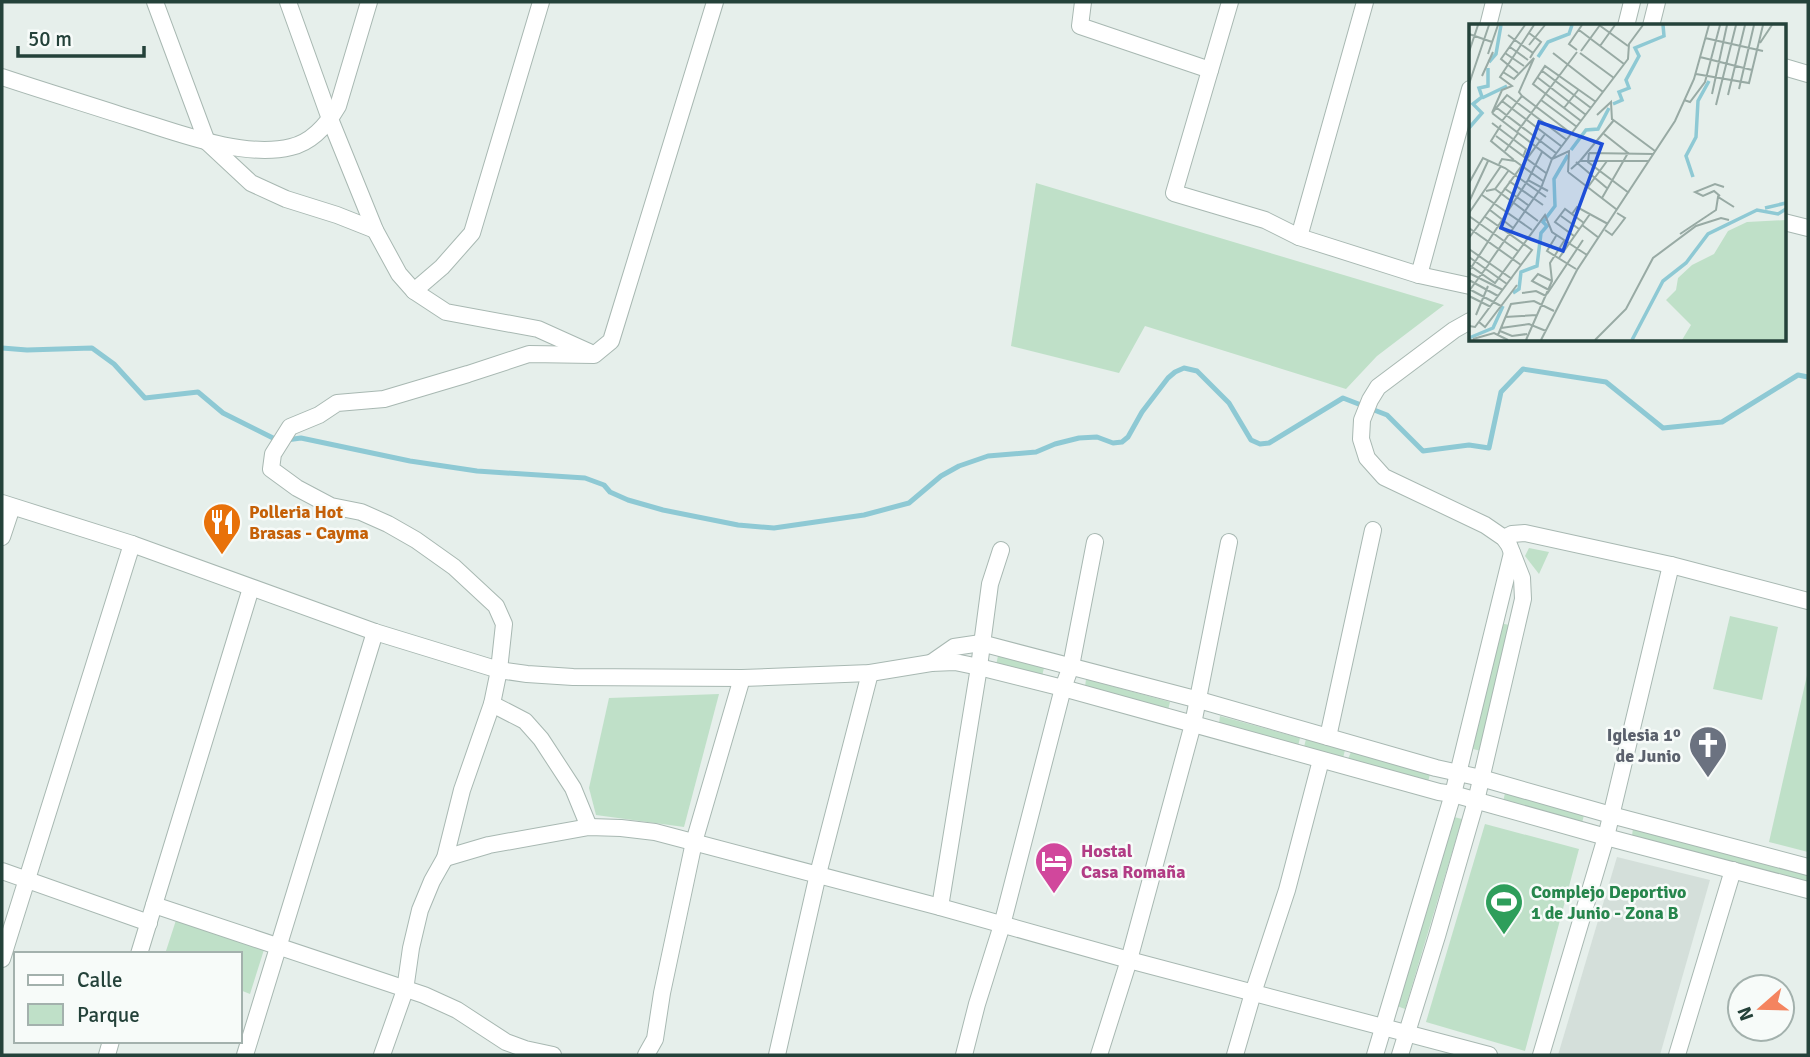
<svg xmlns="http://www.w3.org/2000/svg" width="1810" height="1057" viewBox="0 0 1810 1057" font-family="Signika,sans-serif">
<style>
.built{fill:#d4dfda}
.green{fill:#bfe0c8}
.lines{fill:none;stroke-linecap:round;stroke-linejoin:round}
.stream{stroke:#8ec9d4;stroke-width:5}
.street-casing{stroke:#a8b8b2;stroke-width:18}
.street{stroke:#fff;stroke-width:16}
.labels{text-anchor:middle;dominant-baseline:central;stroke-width:5;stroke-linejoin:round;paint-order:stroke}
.food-label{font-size:18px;font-weight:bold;fill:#c56008;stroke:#f7fbf9;text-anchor:start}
.worship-label{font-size:18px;font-weight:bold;fill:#5b616d;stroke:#f7fbf9;text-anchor:end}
.hotel-label{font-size:18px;font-weight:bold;fill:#b23c85;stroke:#f7fbf9;text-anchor:start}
.leisure-label{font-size:18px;font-weight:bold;fill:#27864d;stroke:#f7fbf9;text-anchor:start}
.inset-river{fill:none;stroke:#8ec9d4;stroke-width:3.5}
.inset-road{fill:none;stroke:#98aaa4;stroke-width:2}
.view{fill:#1d4ed8;fill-opacity:0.15;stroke:#1d4ed8;stroke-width:3.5}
.inset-edge{fill:none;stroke:#24423a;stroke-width:3.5}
</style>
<rect width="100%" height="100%" fill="#e6efeb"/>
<polygon class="built" points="1617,857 1710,880 1660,1055 1558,1055"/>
<g class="green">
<polygon points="1036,183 1444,305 1377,356 1346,389 1145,326 1119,373 1011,346"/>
<polygon points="1529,548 1549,552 1539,574 1525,556"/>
<polygon points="1730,616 1778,627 1762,700 1713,689"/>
<polygon points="1500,623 1509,625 1481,751 1473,749"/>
<polygon points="998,656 1044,668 1042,676 996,665"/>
<polygon points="1808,671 1808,852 1769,842"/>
<polygon points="1086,679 1170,702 1168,710 1085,687"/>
<polygon points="719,694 684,827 596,815 589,788 609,698"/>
<polygon points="1220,716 1300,738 1298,746 1219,724"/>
<polygon points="1306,739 1345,750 1343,758 1304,747"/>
<polygon points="1351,752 1430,774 1428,782 1348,759"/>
<polygon points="1505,793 1584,815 1582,823 1503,802"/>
<polygon points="1454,817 1462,819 1405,1009 1397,1006"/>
<polygon points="1485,824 1579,849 1525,1051 1426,1022"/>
<polygon points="1633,828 1808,875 1808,882 1632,836"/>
<polygon points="178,914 269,934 250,994 240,990 240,954 165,954"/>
</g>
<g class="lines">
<polyline class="stream" points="2,348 27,350 92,348 114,364 145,398 198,392 223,413 279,441 301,438 410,461 477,471 585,478 604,485 610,492 628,500 663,510 738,525 774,528 864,515 909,503 941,476 959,466 988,456 1036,452 1055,444 1079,438 1097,437 1113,443 1122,442 1128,437 1142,412 1168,378 1175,372 1184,368 1197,371 1229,403 1251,440 1260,444 1269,443 1343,398 1387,415 1423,451 1469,445 1489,448 1501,392 1523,369 1606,382 1663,428 1722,422 1798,375 1808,377"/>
<defs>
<g id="street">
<polyline points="155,2 207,142 251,183 286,199 337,215 375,230"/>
<polyline points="288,2 330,119 375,230 399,274 414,291 446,312 538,329 589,352"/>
<polyline points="1083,2 1080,26 1210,70"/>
<polyline points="1230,2 1174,193 1265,220 1299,237 1419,275 1470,89"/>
<polyline points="1488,26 1494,2"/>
<polyline points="1626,26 1632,2"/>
<polyline points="1651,26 1657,2"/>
<polyline points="1784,67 1808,74"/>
<path d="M2 77C44 91 87 104 130 118 176 132 243 159 291 147 313 142 327 125 338 106L369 2"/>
<polyline points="1784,222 1808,228"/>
<polyline points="1299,237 1365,2"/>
<polyline points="1419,275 1470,286"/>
<polyline points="414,291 442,267 472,233 541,2"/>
<polyline points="2,503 132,544 375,632 499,670 527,674 573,677 742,678 870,673 931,663 955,662 979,667 1063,688 1439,792 1453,794 1606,837 1808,890"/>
<polyline points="2,537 12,507"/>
<polyline points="1504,538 1512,534 1525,533 1671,565 1808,601"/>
<polyline points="1001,550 990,584 979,667 940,907 1129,960 1489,1055"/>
<polyline points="931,663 954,647 981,643 1199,700 1436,768 1481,778 1611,815 1808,867"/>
<polyline points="492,704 525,721 541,739 573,788 589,827"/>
<polyline points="1328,737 1373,530"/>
<polyline points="445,858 489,845 589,827 621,828 655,832 940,907"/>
<polyline points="2,871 149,923"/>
<polyline points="154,905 424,995 457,1010 506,1042 525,1049 553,1055"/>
<polyline points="139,954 251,588"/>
<polyline points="2,959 132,544"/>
<polyline points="107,1055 111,1041"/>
<polyline points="245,1055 375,632"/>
<polyline points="382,1055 405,990 411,948 420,910 432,881 445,858 462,790 492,704 499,670 504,624 496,606 454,567 416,540 388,524 361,512 331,506 297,488 271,469 273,454 290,427 319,415 337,403 384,399 468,374 529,354 594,355 611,341 715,2"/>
<polyline points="646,1055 655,1039 662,993 694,842 742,678"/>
<polyline points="777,1055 818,874 870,673"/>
<polyline points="964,1055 977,1004 1002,925 1063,688 1071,666 1095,542"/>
<polyline points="1099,1055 1129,960 1193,724 1229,542"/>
<polyline points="1235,1055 1253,993 1287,890 1321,760"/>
<polyline points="1375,1055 1453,794 1512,553"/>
<polyline points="1400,1055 1437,936 1476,801 1523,599 1522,578 1509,545 1504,538 1485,525 1384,477 1367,458 1361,439 1362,420 1370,400 1378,387 1454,330 1470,321"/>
<polyline points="1541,1055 1606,837 1671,565"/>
<polyline points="1677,1055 1733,870"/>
</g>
</defs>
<use href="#street" class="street-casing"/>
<use href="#street" class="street"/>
</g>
<defs>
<symbol id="restaurant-pin" viewBox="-11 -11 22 30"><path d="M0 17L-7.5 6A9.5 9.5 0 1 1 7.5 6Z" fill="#e8710a" stroke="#f7fbf9"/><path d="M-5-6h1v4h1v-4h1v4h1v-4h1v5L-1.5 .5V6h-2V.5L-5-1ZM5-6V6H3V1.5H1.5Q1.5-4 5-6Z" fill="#fff"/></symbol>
<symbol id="church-pin" viewBox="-11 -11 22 30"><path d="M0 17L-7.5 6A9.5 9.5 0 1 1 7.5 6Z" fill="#6b7280" stroke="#f7fbf9"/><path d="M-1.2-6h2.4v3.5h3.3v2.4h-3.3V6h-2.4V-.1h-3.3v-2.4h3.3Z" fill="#fff"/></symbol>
<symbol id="hotel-pin" viewBox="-11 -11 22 30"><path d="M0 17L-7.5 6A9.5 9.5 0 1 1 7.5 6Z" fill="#d1479c" stroke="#f7fbf9"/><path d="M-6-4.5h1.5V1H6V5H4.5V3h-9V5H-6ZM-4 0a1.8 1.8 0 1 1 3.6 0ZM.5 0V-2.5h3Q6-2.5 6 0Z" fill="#fff"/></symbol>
<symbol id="stadium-pin" viewBox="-11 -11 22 30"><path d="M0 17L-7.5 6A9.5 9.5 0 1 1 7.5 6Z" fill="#2e9e5b" stroke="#f7fbf9"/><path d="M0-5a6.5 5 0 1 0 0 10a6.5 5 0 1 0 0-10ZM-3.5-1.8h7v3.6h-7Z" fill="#fff"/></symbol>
</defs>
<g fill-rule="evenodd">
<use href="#restaurant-pin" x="200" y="500" width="44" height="60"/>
<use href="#church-pin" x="1686" y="723" width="44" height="60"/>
<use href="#hotel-pin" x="1032" y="839" width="44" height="60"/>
<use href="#stadium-pin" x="1482" y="880" width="44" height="60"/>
</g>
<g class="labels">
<g class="food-label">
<text x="249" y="512">Polleria Hot<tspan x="249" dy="21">Brasas - Cayma</tspan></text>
</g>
<g class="worship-label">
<text x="1681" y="735">Iglesia 1º<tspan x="1681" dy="21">de Junio</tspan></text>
</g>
<g class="hotel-label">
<text x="1081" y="851">Hostal<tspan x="1081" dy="21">Casa Romaña</tspan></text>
</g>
<g class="leisure-label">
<text x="1531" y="892">Complejo Deportivo<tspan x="1531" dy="21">1 de Junio - Zona B</tspan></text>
</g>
</g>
<g transform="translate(1469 24)">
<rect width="317" height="317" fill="#e6efeb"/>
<path d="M317 196V316H213L222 301 197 276 207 266 209 254 223 241 245 230 259 207 278 198Z" fill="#bfe0c8"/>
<path class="inset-river" d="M69 33 79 18 100 10 103 1M20 38 27 30 32 1M13 74 38 62M144 80 153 76 150 68 160 64 157 56 170 32 166 24 195 12 194 1M0 104 13 89 4 80 13 73 10 64 19 62V44M102 126 117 106 129 105 140 84M224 153 217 132 227 113 229 77 240 57M296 184 317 179M44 269 50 265 52 248 68 242 72 209 78 202 74 198 86 182 85 155 99 131M0 314 24 304 34 282M163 316 194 257 217 239 239 210 288 186 309 190 317 185"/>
<path class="inset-road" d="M130 1 159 22M110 6 155 40M60 9 72 18 64 29M0 10 23 18M39 11 64 29 61 34M236 14 294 27M291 19 303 1M60 21 76 1M131 22 146 1M41 23 59 36M108 26 100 20 113 1M112 27 131 1M0 28 9 1M36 29 55 42M84 29 134 68M111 29 145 54M19 30 29 1M231 33 283 46M72 46 122 84M34 48 45 55 65 34 50 68 53 72M49 49 32 35 56 1M227 50 280 59 294 1M13 52 24 28M68 53 117 91M0 60 20 1M270 65 285 1M243 70 258 1M259 71 276 1M72 76 108 103M215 76 221 78 236 58 251 1M33 77 92 122M247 81 267 1M28 84 87 129M95 84 110 65M23 89 83 135 100 127 99 148M23 89 33 66 43 62 31 53 65 1M23 89 38 71 98 116M128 91 142 78 143 96M143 95 186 127M33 97 53 72 103 110M112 97 64 60 76 42 127 78M23 99 57 125 54 133M32 101 22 117 45 136M48 108 108 28M27 112 77 149M36 127 49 109M120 129 184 130M120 129 119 138 160 169M111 137 145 96M107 138 139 165M30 140 33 135 46 137 74 157M102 145 111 137H180M99 148 147 185M59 156 73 128M40 157 74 181M0 159 14 134 36 144 77 173M119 163 138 137M35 164 59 181M26 165 69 197M17 167 26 165 40 146M13 171 63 206M251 172 245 167 234 172 226 168 246 160 255 163M133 174 159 129 135 110M0 178 19 137M21 186 44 204M0 189 32 142M103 190 108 183 139 200M0 192 49 227M92 192 110 205M113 201 130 214M0 204 52 241M136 206 143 211 150 202 156 194 148 189M211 210 247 186 249 173 265 183M87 212 78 227 107 245M105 212 86 198 96 185 115 199M0 214 76 110M0 225 43 255M0 233 38 260M90 234 121 190M20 239 72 164 83 135 159 35 160 20 174 1M0 241 26 259 76 191 83 208 118 231M0 247 59 156 79 167M0 249 34 266M0 256 29 272M0 265 32 282M80 266 63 257 69 250 83 257M0 267 20 240M53 269 67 267 77 272M78 270 114 216M0 272 22 283M7 291 19 262M36 293 68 291M10 298 16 303 48 261M0 302 6 303 63 226 15 192M32 304 60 300 77 307M31 307 43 312 58 310M29 311 42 280 65 277 85 287M4 315 25 309 39 316M57 316 83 257 81 239 95 217M72 316 108 246 206 97 225 55 240 1M126 316 157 285 184 234 227 202 252 194 260 196"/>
<path class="view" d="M70 98 133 120 94 227 32 204Z"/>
<rect width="317" height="317" class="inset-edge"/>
</g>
<rect width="1810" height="1057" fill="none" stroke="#24423a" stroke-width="7"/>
<rect x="14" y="952" width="228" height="91" fill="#f7fbf9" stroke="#a3b1ad" stroke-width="2"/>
<rect x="28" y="975" width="35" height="10" fill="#ffffff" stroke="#a3b1ad" stroke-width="2"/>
<text x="77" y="987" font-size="21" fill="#24423a">Calle</text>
<rect x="28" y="1004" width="35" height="21" fill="#bfe0c8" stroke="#a3b1ad" stroke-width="2"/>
<text x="77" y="1022" font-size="21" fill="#24423a">Parque</text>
<g transform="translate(1761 1008) rotate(250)"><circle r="33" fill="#f7fbf9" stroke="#a3b1ad" stroke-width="2"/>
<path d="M0-5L12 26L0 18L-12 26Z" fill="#f4845f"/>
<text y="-10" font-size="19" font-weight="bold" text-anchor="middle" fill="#24423a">N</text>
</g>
<path d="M18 46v10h126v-10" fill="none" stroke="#24423a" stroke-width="3.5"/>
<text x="28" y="46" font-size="21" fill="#24423a" stroke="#f7fbf9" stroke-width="5" paint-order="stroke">50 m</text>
</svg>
